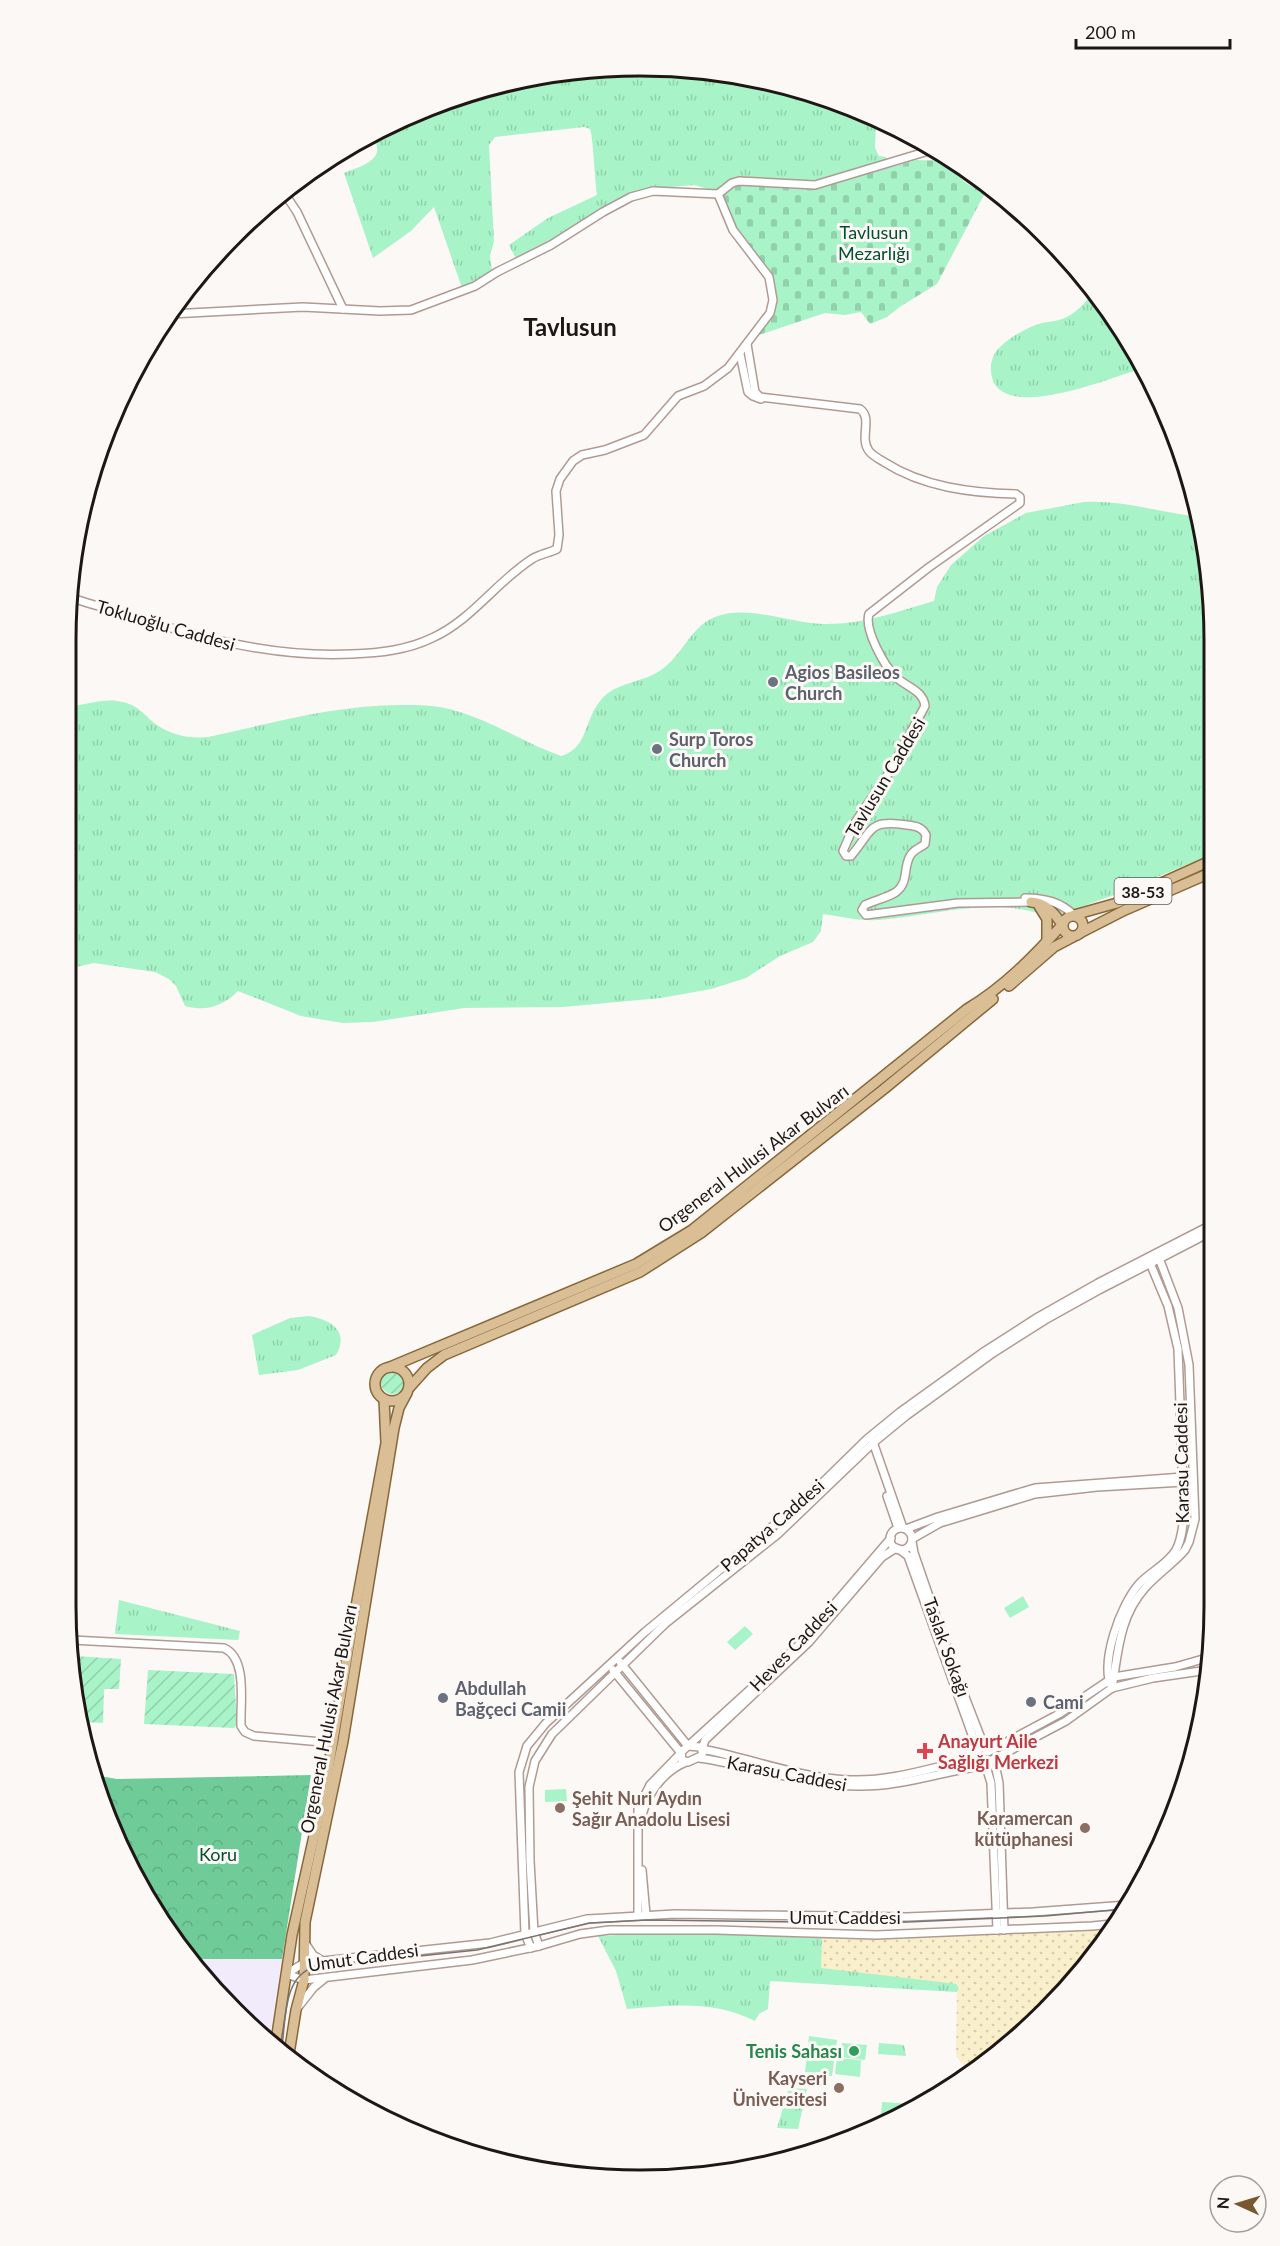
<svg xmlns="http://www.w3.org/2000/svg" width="1280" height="2246" viewBox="0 0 1280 2246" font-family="Lato,sans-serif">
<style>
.industrial{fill:#f2ebfc}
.grass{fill:url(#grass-tufts)}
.forest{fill:url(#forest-crowns)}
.sand{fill:url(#sand-dots)}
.cemetery{fill:url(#cemetery-stones)}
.garden{fill:url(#garden-furrows)}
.pitch{fill:#a8f3c7}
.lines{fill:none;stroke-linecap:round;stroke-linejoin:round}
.minor-casing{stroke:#b09b93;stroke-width:10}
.major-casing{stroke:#88683b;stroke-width:12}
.minor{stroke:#fff;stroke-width:7}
.major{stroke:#d9be96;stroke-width:9}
.tram{stroke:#7a7471;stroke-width:1.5}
.worship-dot{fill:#6b7280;stroke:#fcf8f6;stroke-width:2}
.health-dot{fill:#e0444e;stroke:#fcf8f6;stroke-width:2}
.education-dot{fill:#8d6e63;stroke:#fcf8f6;stroke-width:2}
.leisure-dot{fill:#2e9e5b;stroke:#fcf8f6;stroke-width:2}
.labels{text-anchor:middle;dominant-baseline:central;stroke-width:6;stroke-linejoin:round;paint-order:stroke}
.shield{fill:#fcf8f6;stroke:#615a58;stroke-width:1.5}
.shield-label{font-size:16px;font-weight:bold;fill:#1f1714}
.park-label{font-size:18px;fill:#025030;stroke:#fcf8f6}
.street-label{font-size:18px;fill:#1f1714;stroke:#fcf8f6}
.worship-label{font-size:18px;font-weight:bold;fill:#5b616d;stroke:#fcf8f6;text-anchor:start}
.health-label{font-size:18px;font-weight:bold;fill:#be3a42;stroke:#fcf8f6;text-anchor:start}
.education-label{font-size:18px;font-weight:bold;fill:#785e54;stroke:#fcf8f6;text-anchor:end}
.leisure-label{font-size:18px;font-weight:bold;fill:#27864d;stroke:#fcf8f6;text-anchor:end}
.district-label{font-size:24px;font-weight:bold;fill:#1f1714;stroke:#fcf8f6}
.rim{fill:none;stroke:#1f1714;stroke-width:3}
</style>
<defs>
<pattern id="grass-tufts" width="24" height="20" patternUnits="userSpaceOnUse" patternTransform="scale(1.5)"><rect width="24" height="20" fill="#a8f3c7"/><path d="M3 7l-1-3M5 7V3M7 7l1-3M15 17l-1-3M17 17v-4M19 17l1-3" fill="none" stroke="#90d0aa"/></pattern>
<pattern id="forest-crowns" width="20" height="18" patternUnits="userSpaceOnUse" patternTransform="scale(1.5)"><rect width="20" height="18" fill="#6fcc99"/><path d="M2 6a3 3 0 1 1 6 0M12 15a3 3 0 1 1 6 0" fill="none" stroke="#60ae83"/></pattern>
<pattern id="sand-dots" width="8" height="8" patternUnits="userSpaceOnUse" patternTransform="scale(1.5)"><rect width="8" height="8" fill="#f9efca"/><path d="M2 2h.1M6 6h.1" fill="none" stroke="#d5ccad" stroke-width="1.8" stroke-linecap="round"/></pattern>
<pattern id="cemetery-stones" width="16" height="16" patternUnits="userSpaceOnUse" patternTransform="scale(1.5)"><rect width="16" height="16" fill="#a8f3c7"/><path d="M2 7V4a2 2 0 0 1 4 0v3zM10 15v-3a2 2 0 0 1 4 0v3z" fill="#90d0aa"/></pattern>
<pattern id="garden-furrows" width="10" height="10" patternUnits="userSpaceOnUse" patternTransform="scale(1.5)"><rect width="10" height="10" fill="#a8f3c7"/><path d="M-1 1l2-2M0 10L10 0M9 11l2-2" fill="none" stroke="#90d0aa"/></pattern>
</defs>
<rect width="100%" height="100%" fill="#fcf8f6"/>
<polygon class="industrial" points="189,1959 282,1959 270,2036"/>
<g class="grass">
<path d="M603 67 715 71 825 97 876 120 875 148 879 156 886 157 890 168 815 189 722 193 694 185 637 190 604 207 548 242 516 259 509 245 548 218 597 195C595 183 593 135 590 129L584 127 495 137 489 145 494 241 490 256 492 271 462 288 434 207 411 231 373 258 344 173C353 169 374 164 377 152 378 147 375 138 374 133L386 125 492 85Z"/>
<path d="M1094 293 1117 321 1141 369C1111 377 995 427 991 371 990 362 994 352 1001 346 1010 338 1024 329 1036 325 1045 321 1058 322 1067 317 1077 312 1086 301 1094 293Z"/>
<path d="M1084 502C1123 500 1159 512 1198 517L1209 565 1210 855 1114 895 1044 920 1041 914C987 897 933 916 879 920 860 921 842 917 823 914L821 931 813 942 780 956 746 978 711 989 661 998 563 1007 464 1008 373 1022 343 1023 301 1016 238 991C223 1006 206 1012 185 1006L176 986 169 979 155 972 94 963 67 969V707C85 705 105 697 123 702 137 705 144 714 154 723 170 735 189 739 208 737 273 723 335 705 402 705 420 705 438 705 456 711 492 721 525 743 561 756 588 749 584 719 601 700 615 682 643 683 661 670 683 655 690 627 715 617 746 604 789 623 823 624 861 625 897 612 934 601L937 587 951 565 984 536 1026 513Z"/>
<path d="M308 1316C330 1319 350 1331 336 1355L298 1370 259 1375 252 1335 290 1318Z"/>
<polygon points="119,1600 240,1631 238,1640 115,1634"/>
<path d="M656 1933 822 1935 956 1983 959 1989 957 1992 770 1981 768 2009 759 2014 755 2021C714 2000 672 2005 627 2009L616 1971 598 1936Z"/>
<polygon points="879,2043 904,2045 906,2056 878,2054"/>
<polygon points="789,2088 807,2089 798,2129 777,2128"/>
<polygon points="882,2102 912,2104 891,2117 881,2116"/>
</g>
<polygon class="forest" points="94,1775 117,1779 311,1775 282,1959 189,1959 184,1955 96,1790"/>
<polygon class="sand" points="1114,1922 1018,2038 967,2070 956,2056 957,1992 959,1989 957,1984 821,1968 822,1935 900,1936"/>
<path class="cemetery" d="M916 160 950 161C959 178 966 189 987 189L937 284 901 306 887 317 870 324 861 312 845 315 825 313 759 335 775 312 777 296 774 281 736 229 722 193 739 184 815 189Z"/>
<g class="garden">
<circle cx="393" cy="1382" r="12"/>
<polygon points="74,1656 121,1659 119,1689 104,1689 103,1723 85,1722"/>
<polygon points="148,1670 234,1674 237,1724 234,1728 144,1724"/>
</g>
<g class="pitch">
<polygon points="1023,1596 1029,1607 1010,1618 1004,1608"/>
<polygon points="745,1626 753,1634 735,1650 727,1642"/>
<polygon points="566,1789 567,1801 545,1802 545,1790"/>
<polygon points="809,2036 837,2040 832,2076 805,2072"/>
<polygon points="842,2043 867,2045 865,2060 841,2057"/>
<polygon points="837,2058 861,2060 860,2077 835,2074"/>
</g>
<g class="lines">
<defs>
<g id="minor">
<polyline points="283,191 297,212 343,309"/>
<polyline points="718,194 732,183 739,181 815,185 935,149"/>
<polyline points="171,314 303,307 380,311 411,310 475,286 497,272 551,245 603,212 631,197 653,191 718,194"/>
<path d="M747 344 755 392 760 397 860 409C873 418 859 438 869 451 873 456 879 459 884 462 923 487 971 493 1016 494L1020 497V503L928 568 869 614C864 629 884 666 896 677 906 687 923 690 925 706L888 774 856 821 843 851 846 856H851C873 830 868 819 907 825 916 826 922 827 926 835L925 844C920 848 913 850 910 856 903 868 909 882 896 892 887 898 875 900 865 905L862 910 866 915 958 903 1031 902"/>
<polyline points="740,354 748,392 753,396 761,399"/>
<path d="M68 597C163 625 251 659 352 654 380 653 407 650 432 638 472 620 496 582 532 559 540 554 549 553 557 549L559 535 556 491 560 479 573 461 582 455 605 450 644 435 678 396 704 386 728 368 770 313 773 300 769 277 733 230 718 194"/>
<path d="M1025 898C1045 898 1060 902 1074 915"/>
<polyline points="873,1442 903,1528"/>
<polyline points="887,1496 898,1528"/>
<circle cx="901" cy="1539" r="11"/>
<polyline points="906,1529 938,1517 1035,1488 1183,1477 1187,1474 1193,1479 1188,1484 1184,1482 1097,1487 1035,1494 940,1523 912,1539"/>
<polyline points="912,1542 914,1553 953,1666 986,1751"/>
<path d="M896 1548 882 1557 809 1642 705 1740 702 1749C749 1758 803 1779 851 1780 881 1781 910 1774 938 1767 952 1763 965 1761 978 1755"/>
<polyline points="899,1549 908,1556 979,1754"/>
<path d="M72 1640 224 1648C248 1659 240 1703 241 1726L245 1732 254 1736 333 1743"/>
<polyline points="620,1662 688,1746 802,1642 891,1538"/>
<polyline points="613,1670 681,1753"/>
<path d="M1112 1688C1118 1653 1119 1617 1145 1588 1157 1574 1173 1564 1185 1550L1189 1542 1195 1519 1189 1365 1178 1308 1159 1258"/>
<path d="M1112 1688C1099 1663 1121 1604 1139 1584 1150 1572 1168 1564 1176 1550 1182 1539 1183 1525 1184 1514L1178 1349 1168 1306 1150 1263"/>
<polygon points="688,1746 700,1747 703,1752 701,1756 688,1762 682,1760 681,1752"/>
<polyline points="988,1752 1059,1714 1114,1677 1175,1667 1210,1657"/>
<path d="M699 1758C753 1765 804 1786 858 1786 900 1787 940 1772 981 1766"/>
<polyline points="992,1760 1066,1721 1112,1688 1153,1678 1208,1670"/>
<polyline points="991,1762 996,1769 999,1783 1004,1930"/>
<polyline points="983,1766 988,1773 991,1783 997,1930"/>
<path d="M641 1823C643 1798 663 1771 686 1762"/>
<polyline points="642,1870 646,1915"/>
<polyline points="638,1916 638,1809 650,1785 680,1754"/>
<polyline points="305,1943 313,1955 324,1962"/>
<polyline points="539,1946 534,1932 530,1861 529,1787 535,1761 552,1734 666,1623 778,1534 873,1443 906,1416 993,1353 1045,1320 1099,1290 1211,1232"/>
<polyline points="531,1948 525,1934 519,1772 527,1746 546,1723 645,1632 779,1521 817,1488 867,1439 900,1412 982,1353 1038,1317 1098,1283 1211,1225"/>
<polyline points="286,1974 304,1963 490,1943 587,1919 605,1918 675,1914 907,1917 1033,1912 1127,1905"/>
<polyline points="286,1974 304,1980 472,1960 539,1946 580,1934 609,1930 717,1930 876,1935 1092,1926 1112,1924"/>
<polyline points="299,2006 314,1987 324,1979"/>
</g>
<g id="major">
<polyline points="1039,906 1047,919 1047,940"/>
<polyline points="1074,915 1117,903 1210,861"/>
<circle cx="1073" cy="926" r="10"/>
<polyline points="1080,933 1125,910 1210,873"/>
<polyline points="1009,986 1054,947 1073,937"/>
<path d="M390 1367 636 1264 692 1230 967 1009C1004 987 1034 956 1062 925 1055 913 1046 903 1031 902"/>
<circle cx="392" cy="1384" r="17"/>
<polyline points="409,1388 427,1368 444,1355 640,1272 701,1233 884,1089 993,999"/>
<polyline points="276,2041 292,1935 326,1782 350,1639 386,1443 384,1399"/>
<polyline points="289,2054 296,2010 304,1980 305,1922 343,1741 394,1428 399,1408 407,1393"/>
</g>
</defs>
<use href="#minor" class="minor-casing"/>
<use href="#major" class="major-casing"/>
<use href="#minor" class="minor"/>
<use href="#major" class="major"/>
<path class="tram" d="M282 2046C286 2019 283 1977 314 1967L477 1950 590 1923 647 1920 884 1923 1045 1916 1124 1909"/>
</g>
<g class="worship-dot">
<circle cx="773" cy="682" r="6"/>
<circle cx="657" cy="749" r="6"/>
<circle cx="443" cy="1698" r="6"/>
<circle cx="1031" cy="1702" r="6"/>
</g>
<path class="health-dot" d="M922 1742h6v6h6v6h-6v6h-6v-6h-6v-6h6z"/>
<g class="education-dot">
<circle cx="560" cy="1808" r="6"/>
<circle cx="1085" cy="1828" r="6"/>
<circle cx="839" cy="2088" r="6"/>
</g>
<circle class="leisure-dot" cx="854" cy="2051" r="6"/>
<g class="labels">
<rect class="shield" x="1114.5" y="878" width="57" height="26" rx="4.5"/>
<g class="shield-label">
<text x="1143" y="891">38-53</text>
</g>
<g class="park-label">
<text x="874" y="232">Tavlusun<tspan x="874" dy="21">Mezarlığı</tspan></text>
<text x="218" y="1854">Koru</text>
</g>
<g class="street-label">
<text transform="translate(166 625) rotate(16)">Tokluoğlu Caddesi</text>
<text transform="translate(885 777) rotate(-59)">Tavlusun Caddesi</text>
<text transform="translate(753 1158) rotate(-37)">Orgeneral Hulusi Akar Bulvarı</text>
<text transform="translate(1181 1463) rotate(-91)">Karasu Caddesi</text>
<text transform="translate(772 1525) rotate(-41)">Papatya Caddesi</text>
<text transform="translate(793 1646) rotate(-46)">Heves Caddesi</text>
<text transform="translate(947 1647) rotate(70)">Taslak Sokağı</text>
<text transform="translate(328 1719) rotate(-79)">Orgeneral Hulusi Akar Bulvarı</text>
<text transform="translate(787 1773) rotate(11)">Karasu Caddesi</text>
<text x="845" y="1917">Umut Caddesi</text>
<text transform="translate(363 1957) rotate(-8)">Umut Caddesi</text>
</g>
<g class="worship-label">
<text x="785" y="672">Agios Basileos<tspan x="785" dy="21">Church</tspan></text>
<text x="669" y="739">Surp Toros<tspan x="669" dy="21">Church</tspan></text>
<text x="455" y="1688">Abdullah<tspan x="455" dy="21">Bağçeci Camii</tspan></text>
<text x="1043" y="1702">Cami</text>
</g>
<g class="health-label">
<text x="938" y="1741">Anayurt Aile<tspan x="938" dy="21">Sağlığı Merkezi</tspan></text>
</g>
<g class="education-label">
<text x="572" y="1798" text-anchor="start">Şehit Nuri Aydın<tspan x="572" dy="21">Sağır Anadolu Lisesi</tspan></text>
<text x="1073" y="1818">Karamercan<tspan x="1073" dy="21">kütüphanesi</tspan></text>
<text x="827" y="2078">Kayseri<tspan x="827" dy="21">Üniversitesi</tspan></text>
</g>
<g class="leisure-label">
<text x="842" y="2051">Tenis Sahası</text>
</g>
<g class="district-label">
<text x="570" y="326">Tavlusun</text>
</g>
</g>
<path d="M0 0H1280V2246H0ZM640 76H640A564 564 0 0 1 1204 640V1606A564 564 0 0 1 640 2170H640A564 564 0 0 1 76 1606V640A564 564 0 0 1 640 76Z" fill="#fcf8f6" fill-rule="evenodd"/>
<path class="rim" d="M640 76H640A564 564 0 0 1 1204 640V1606A564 564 0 0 1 640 2170H640A564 564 0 0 1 76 1606V640A564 564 0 0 1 640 76Z"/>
<g transform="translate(1238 2204) rotate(274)"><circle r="28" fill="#fcf8f6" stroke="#a49e9c" stroke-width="1.5"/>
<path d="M0-4.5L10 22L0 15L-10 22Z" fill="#79582f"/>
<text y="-9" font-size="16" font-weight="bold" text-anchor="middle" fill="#1f1714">N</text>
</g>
<path d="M1076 39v9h154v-9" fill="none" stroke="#1f1714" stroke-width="3"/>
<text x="1085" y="39" font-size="18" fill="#1f1714" stroke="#fcf8f6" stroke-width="4.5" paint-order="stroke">200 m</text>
</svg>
